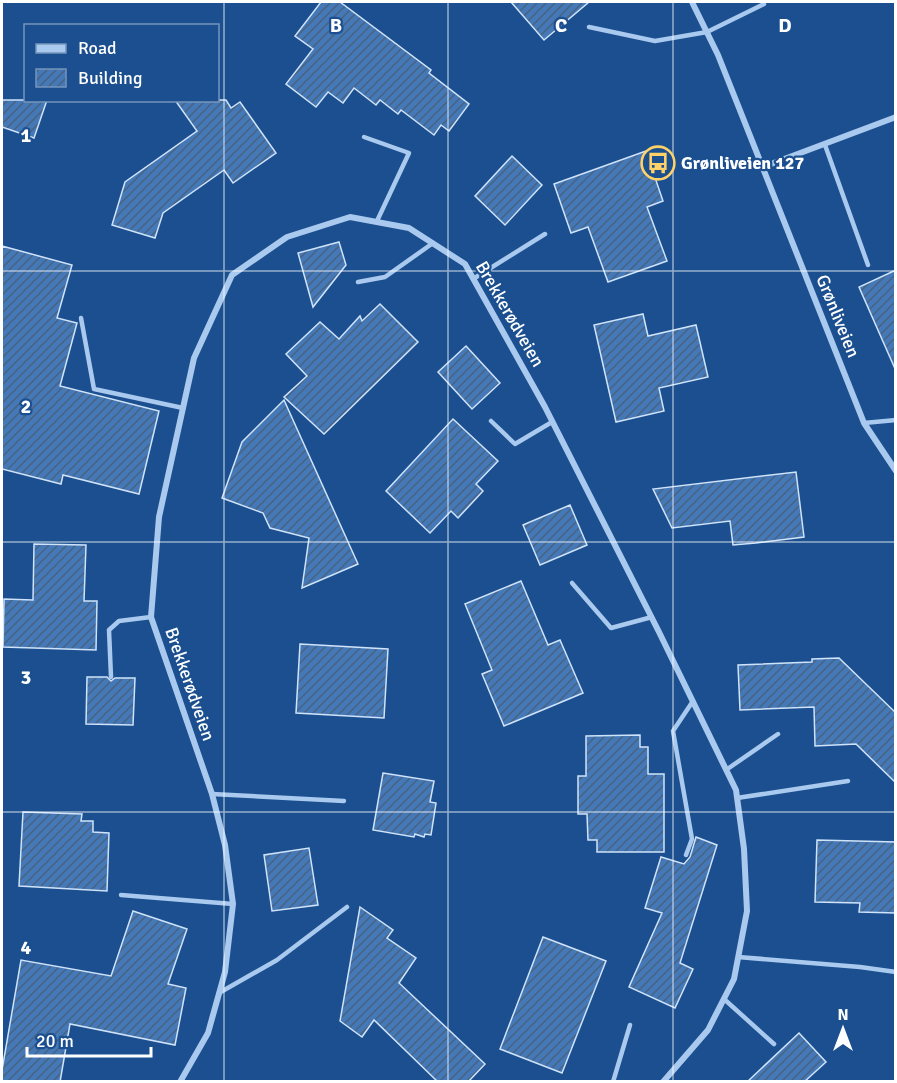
<svg xmlns="http://www.w3.org/2000/svg" width="897" height="1083" viewBox="0 0 897 1083" font-family="Signika,sans-serif">
<style>
.building{fill:url(#building-hatch);stroke:#cfe3fa;stroke-width:1.5}
.lines{fill:none;stroke-linecap:round;stroke-linejoin:round}
.service{stroke:#a9c9ee;stroke-width:4.5}
.minor{stroke:#a9c9ee;stroke-width:6}
.grid{fill:none;stroke:#fff;stroke-width:1.5;stroke-opacity:0.55}
.labels{text-anchor:middle;dominant-baseline:central;stroke-width:4.5;stroke-linejoin:round;paint-order:stroke}
.poi-label{font-size:18px;font-weight:bold;fill:#fff;stroke:#1b4f8f;text-anchor:start}
.street-label{font-size:18px;fill:#fff;stroke:#1b4f8f}
.grid-label{font-size:20px;text-anchor:middle;font-weight:bold;fill:#fff;stroke:#1b4f8f;stroke-width:4.5;stroke-linejoin:round;paint-order:stroke}
</style>
<defs>
<pattern id="building-hatch" width="6" height="6" patternUnits="userSpaceOnUse" patternTransform="scale(1.5)"><rect width="6" height="6" fill="#4478b7"/><path d="M-1 1l2-2M0 6l6-6M5 7l2-2" fill="none" stroke="#486282"/></pattern>
</defs>
<rect width="100%" height="100%" fill="#1b4f8f"/>
<g class="building">
<polygon points="321,2 340,2 431,70 429,73 469,104 449,131 441,125 434,135 401,110 398,114 380,100 376,105 354,88 343,103 328,92 316,107 286,84 313,49 295,36"/>
<polygon points="511,2 589,2 544,40"/>
<polygon points="2,100 47,100 34,138 2,127"/>
<polygon points="175,100 226,100 231,108 240,102 276,153 233,183 224,170 163,213 155,238 112,225 125,182 197,131"/>
<polygon points="646,151 663,201 647,207 667,261 608,282 588,227 571,233 554,184"/>
<polygon points="512,156 542,185 505,225 475,196"/>
<polygon points="339,242 346,265 313,307 298,253"/>
<polygon points="2,246 72,265 57,318 77,323 60,386 159,411 139,494 63,475 61,484 2,469"/>
<polygon points="896,270 896,371 859,287"/>
<polygon points="380,304 418,342 324,434 284,397 307,376 286,354 320,322 339,339 360,316 362,321"/>
<polygon points="643,314 648,336 696,325 708,377 659,388 664,411 616,422 594,325"/>
<polygon points="466,346 500,383 472,409 438,372"/>
<polygon points="284,400 358,564 302,588 309,538 270,528 263,513 222,498 242,442"/>
<polygon points="453,419 498,461 476,484 483,491 458,518 451,511 430,533 386,491"/>
<polygon points="796,472 804,537 756,543 733,545 730,521 672,528 653,489"/>
<polygon points="570,505 587,545 540,565 523,525"/>
<polygon points="34,544 86,545 84,601 97,601 96,650 3,647 4,599 33,600"/>
<polygon points="521,581 548,645 560,640 583,693 504,726 482,674 492,670 465,604"/>
<polygon points="300,644 388,649 384,718 296,713"/>
<polygon points="839,658 896,713 896,783 856,744 815,746 814,707 740,710 738,665 812,662 812,659"/>
<polygon points="87,677 107,677 111,681 115,678 135,678 133,725 86,724"/>
<polygon points="640,735 640,747 648,747 648,774 664,774 664,852 597,852 597,840 588,840 587,814 578,814 578,776 586,776 586,736"/>
<polygon points="383,773 434,781 430,802 436,803 431,835 425,834 424,837 415,834 414,837 373,830"/>
<polygon points="23,812 82,814 81,821 93,821 93,832 109,833 107,891 19,886"/>
<polygon points="696,837 717,845 680,963 693,969 675,1008 629,987 662,913 645,908 661,857 684,864 690,857"/>
<polygon points="817,840 896,842 896,913 859,912 860,903 815,902"/>
<polygon points="309,848 318,905 272,911 264,855"/>
<polygon points="360,907 393,930 387,938 416,958 399,983 485,1064 468,1082 438,1082 374,1020 362,1037 340,1021"/>
<polygon points="133,911 187,929 168,984 186,988 175,1045 70,1024 60,1082 2,1082 2,1070 21,960 111,976"/>
<polygon points="543,937 606,961 562,1073 500,1049"/>
<polygon points="799,1033 826,1062 804,1082 747,1082"/>
</g>
<g class="lines">
<g class="service">
<polyline points="589,27 655,41 707,32 764,4"/>
<polyline points="364,137 409,153 377,221"/>
<polyline points="825,145 868,265"/>
<polyline points="473,279 545,234"/>
<polyline points="358,282 385,277 433,243"/>
<polyline points="81,318 94,389 183,408"/>
<polyline points="491,421 515,444 552,422"/>
<polyline points="864,423 896,420"/>
<polyline points="572,583 611,628 652,617"/>
<polyline points="111,677 109,630 119,621 151,617"/>
<polyline points="726,770 778,734"/>
<polyline points="212,794 344,801"/>
<polyline points="737,798 848,781"/>
<polyline points="686,855 692,839 673,731 693,701"/>
<polyline points="121,895 233,904"/>
<polyline points="738,957 860,967 896,972"/>
<polyline points="219,993 277,960 347,907"/>
<polyline points="724,999 774,1044"/>
<polyline points="613,1082 630,1025"/>
</g>
<g class="minor">
<polyline points="692,2 718,55 864,423 896,471"/>
<polyline points="763,167 896,117"/>
<polyline points="180,1082 208,1033 225,972 233,904 225,845 212,794 151,617 159,517 194,358 232,275 287,237 350,217 409,228 465,264 545,407 659,632 736,790 744,849 747,911 734,979 708,1030 663,1082"/>
</g>
</g>
<path class="grid" d="M224 2V1082M448 2V1082M673 2V1082M2 271H896M2 542H896M2 812H896"/>
<defs>
<symbol id="bus-ring" viewBox="-11 -11 22 22"><circle r="9.5" fill="#1b4f8f" stroke="#ffd166" stroke-width="1.5"/><path d="M-5-6H5V4H4V6H2V4H-2V6H-4V4H-5ZM-3.5-4V0h7V-4ZM-3.5 1.2v1.5H-2V1.2ZM2 1.2v1.5H3.5V1.2Z" fill="#ffd166"/></symbol>
</defs>
<g fill-rule="evenodd">
<use href="#bus-ring" x="639" y="144" width="38" height="38"/>
</g>
<g class="labels">
<g class="poi-label">
<text x="681" y="163">Grønliveien 127</text>
</g>
<g class="street-label">
<text transform="translate(510 314) rotate(60)">Brekkerødveien</text>
<text transform="translate(838 316) rotate(68)">Grønliveien</text>
<text transform="translate(190 684) rotate(71)">Brekkerødveien</text>
</g>
</g>
<g class="grid-label">
<text x="336" y="32">B</text>
<text x="561" y="32">C</text>
<text x="785" y="32">D</text>
<text x="26" y="142">1</text>
<text x="26" y="413">2</text>
<text x="26" y="684">3</text>
<text x="26" y="954">4</text>
</g>
<rect width="897" height="1083" fill="none" stroke="#ffffff" stroke-width="6"/>
<rect x="24" y="24" width="195" height="78" fill="#1b4f8f" stroke="#7695bc" stroke-width="1.5"/>
<rect x="36" y="44" width="30" height="9" fill="#a9c9ee" stroke="#7695bc" stroke-width="1.5"/>
<text x="78" y="54" font-size="18" fill="#ffffff">Road</text>
<rect x="36" y="69" width="30" height="18" fill="url(#building-hatch)" stroke="#7695bc" stroke-width="1.5"/>
<text x="78" y="84" font-size="18" fill="#ffffff">Building</text>
<g transform="translate(843 1029)" stroke="#1b4f8f" stroke-width="4.5" paint-order="stroke">
<path d="M0-4.5L10 22L0 15L-10 22Z" fill="#ffffff"/>
<text y="-9" font-size="16" font-weight="bold" text-anchor="middle" fill="#ffffff">N</text>
</g>
<path d="M27 1047v9h124v-9" fill="none" stroke="#ffffff" stroke-width="3"/>
<text x="36" y="1047" font-size="18" fill="#ffffff" stroke="#1b4f8f" stroke-width="4.5" paint-order="stroke">20 m</text>
</svg>
